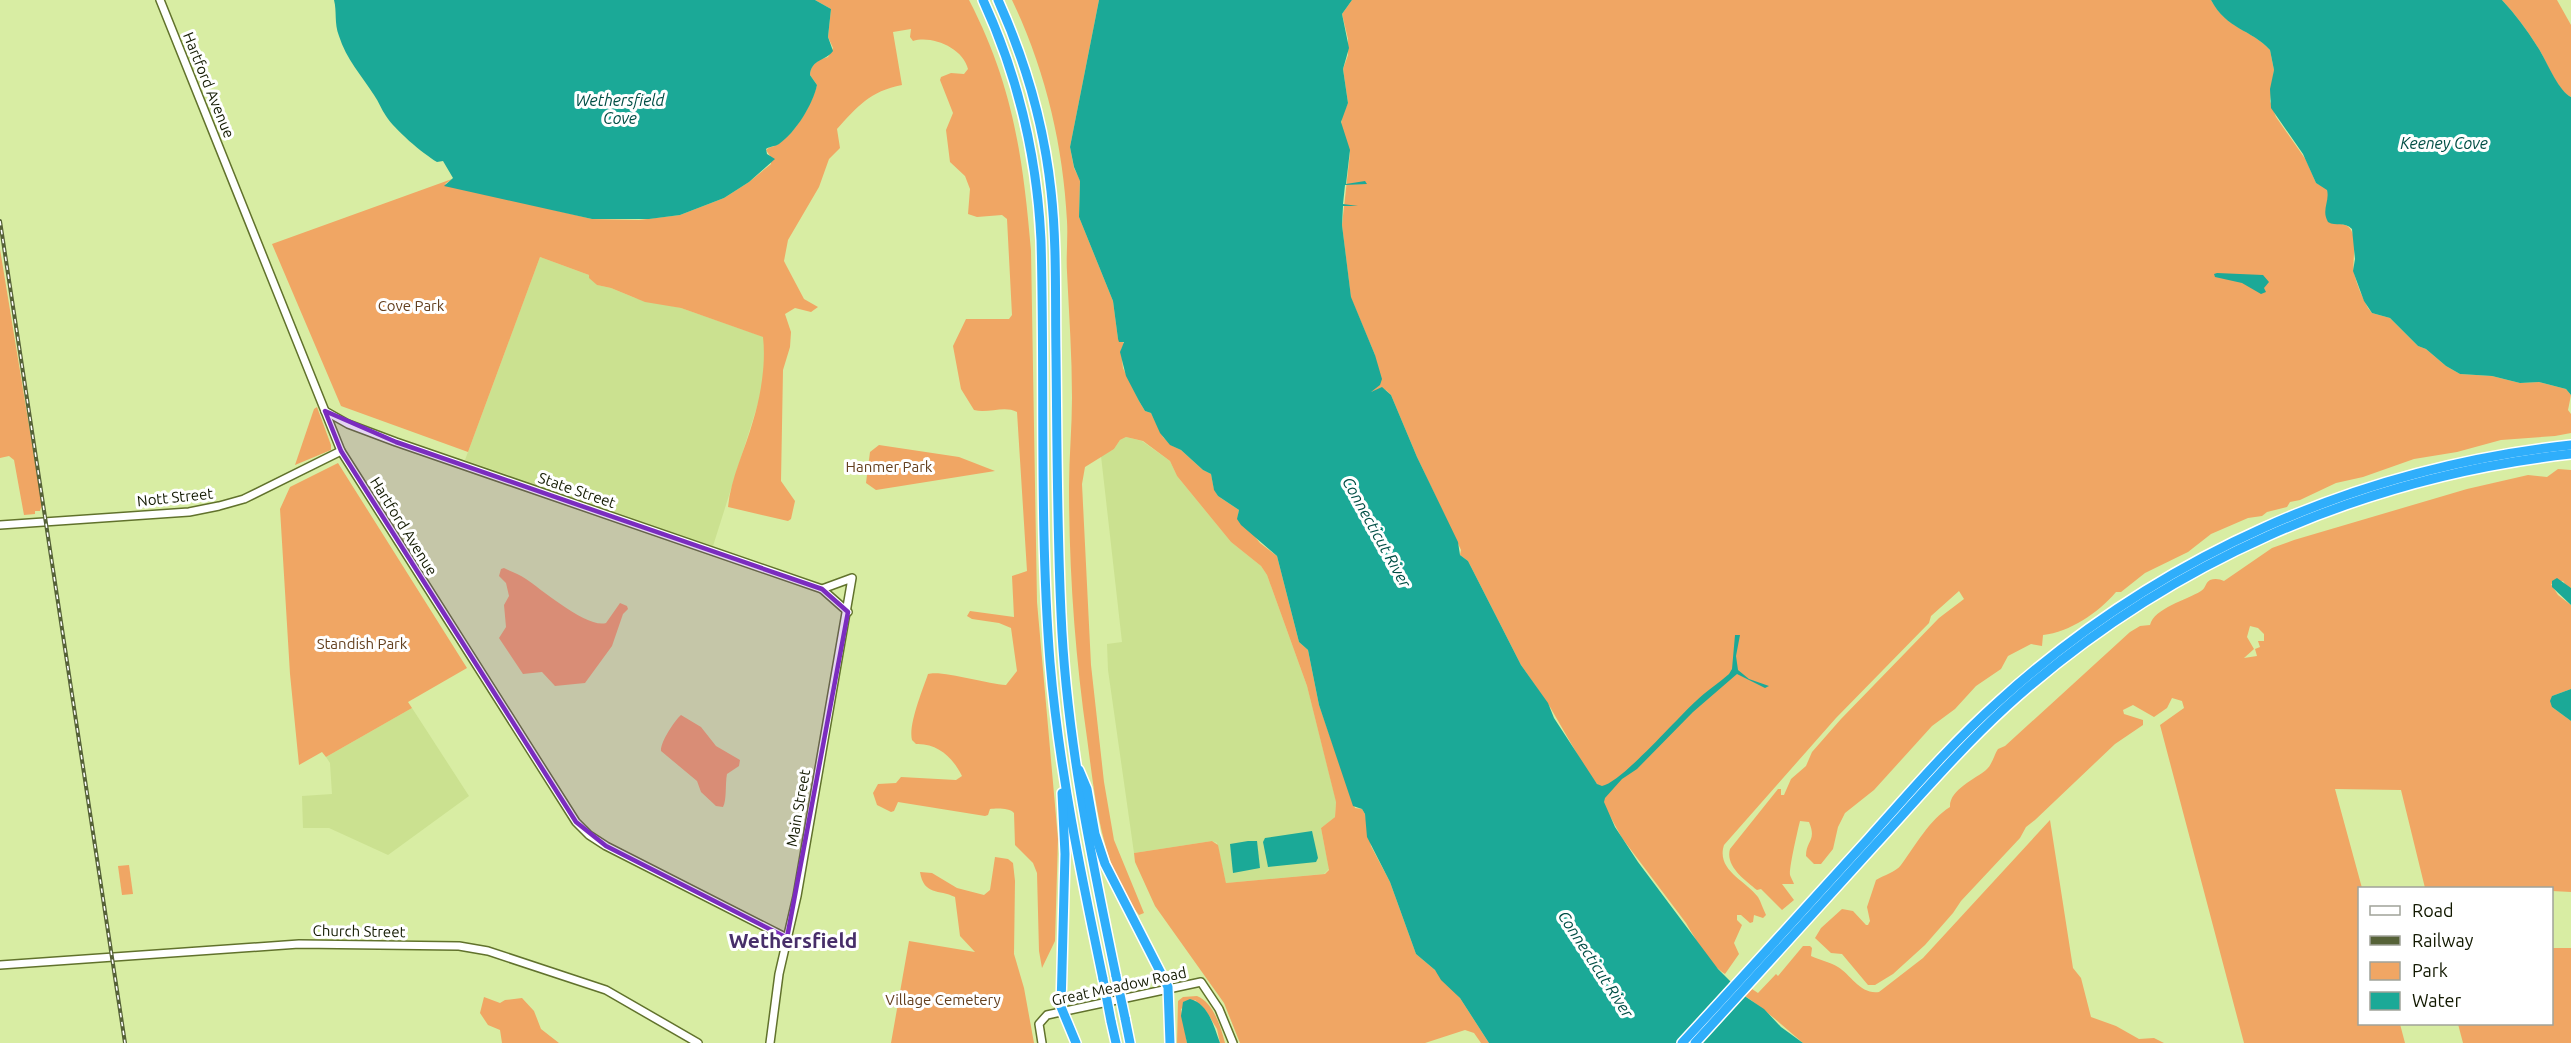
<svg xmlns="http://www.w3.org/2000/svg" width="2571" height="1043" viewBox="0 0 2571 1043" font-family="Ubuntu,sans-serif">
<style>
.built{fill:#cbe190}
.green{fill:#f0a664;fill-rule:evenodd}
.water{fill:#1ba997}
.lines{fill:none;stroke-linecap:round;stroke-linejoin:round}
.tertiary-casing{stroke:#61722c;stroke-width:10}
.motorway-casing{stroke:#fff;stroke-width:12}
.tertiary{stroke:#fff;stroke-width:7}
.motorway{stroke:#2faefb;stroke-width:9}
.rail-casing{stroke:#566238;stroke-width:4}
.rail{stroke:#fff;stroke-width:1.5;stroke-dasharray:4.5;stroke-linecap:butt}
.motorway-bridge-casing{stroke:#fff;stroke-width:12;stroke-linecap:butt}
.motorway-bridge{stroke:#2faefb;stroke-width:9}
.marked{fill:#7b2cbf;fill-opacity:0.2;stroke:#7b2cbf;stroke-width:4.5;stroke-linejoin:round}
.labels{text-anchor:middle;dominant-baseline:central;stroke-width:6;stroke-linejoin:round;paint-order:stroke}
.street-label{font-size:15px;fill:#121900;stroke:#fff}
.park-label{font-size:15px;fill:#633f1e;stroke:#fff}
.water-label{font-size:16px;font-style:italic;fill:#004e45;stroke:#fff}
.district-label{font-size:21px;font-weight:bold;fill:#472e69;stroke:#fff}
</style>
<rect width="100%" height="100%" fill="#d8eda3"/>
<g class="built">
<polygon points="540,257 589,275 597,285 611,288 635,298 681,308 770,339 761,394 713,546 465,460"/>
<polygon points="1126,437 1142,441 1170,461 1177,476 1231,542 1261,566 1267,575 1307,686 1336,801 1335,817 1321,828 1329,869 1324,874 1226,883 1217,843 1212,841 1134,853 1108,670 1107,644 1122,642 1101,456 1114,449 1120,440"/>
<polygon points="412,708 469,796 388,855 329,828 303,828 302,796 332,794 330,763 326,757"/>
</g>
<g class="green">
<path d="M815 0H969C1013 85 1023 157 1031 251L1037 602 1058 839 1055 941 1042 968 1039 951 1037 873 1033 863 1015 845 1014 813C1010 808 997 808 990 809L988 815 985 816 898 802 894 811 891 812 877 805 873 793 878 784 896 783 901 777 956 780 962 776C953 758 938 743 916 744L912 740C908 725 923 689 928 674 942 670 986 684 1006 685L1017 671 1011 628 999 623 972 619 967 616 970 611 1014 617 1012 576 1027 571 1017 412C1004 405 988 414 974 410L961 389 953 346 966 319H1009L1012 315 1007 219 1002 215 977 217 968 214 970 189 965 176 950 162 946 130 953 113 940 80 941 77 951 73 964 74 968 69C963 48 932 35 913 41L910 37 911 29 893 32 902 85C870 91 857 107 837 129L840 148 829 159 819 187 788 240 784 261 786 265 804 299 818 307 811 312 795 308 785 314 791 332 790 347 783 370 781 481 795 501 791 519 788 521 728 507C731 477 745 450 753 421 761 396 766 363 763 337L681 308 645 302 611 288 597 285 589 278V275L540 257 468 452 341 406 272 244 452 179 445 184 592 219 639 220 680 215 724 198 749 182 771 164 770 156 766 150C770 146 774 147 778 144 796 133 812 104 817 85L810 75C810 64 819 59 828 57L833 48 828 37 831 9Z"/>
<path d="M1012 0H1099L1070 147 1074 168 1080 180 1079 217 1113 301 1118 339 1124 343 1121 350 1123 368 1139 401 1145 411 1151 413 1163 437 1171 445 1181 450 1203 470 1211 474 1214 489 1218 496 1239 510 1238 515 1260 543 1277 556 1299 642 1308 650 1319 705 1355 808 1362 809 1365 814 1371 846 1390 882 1416 954 1435 970 1460 998 1489 1043H1481L1474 1033 1465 1030 1425 1043H1240L1224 1003 1155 906 1135 862 1134 853 1212 841 1218 845 1226 883 1325 874 1329 870 1321 828 1335 817 1336 802 1307 686 1267 575 1261 566 1231 542 1177 476 1170 461 1143 441 1126 437 1120 440 1114 449 1085 467 1082 484 1091 665 1104 782 1114 840 1144 913 1139 915 1136 911C1100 861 1095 797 1087 738 1075 654 1069 571 1069 487 1069 457 1072 427 1072 398 1072 356 1069 314 1067 272 1066 255 1068 238 1067 221 1063 144 1045 69 1012 0Z"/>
<path d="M1352 0H2211C2228 30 2251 29 2270 50L2274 70 2270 101 2276 117 2306 160 2316 183 2327 189 2337 224C2363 222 2351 258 2354 273 2357 285 2362 297 2368 308L2372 313 2390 318 2418 346 2426 349 2446 366 2460 374 2492 376 2520 383 2539 382 2566 389 2571 395 2568 410 2571 414V433L2555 436 2501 440 2457 452 2414 459 2363 477 2336 483 2300 500 2290 502 2287 507 2267 512 2262 516 2248 518 2211 534 2188 552 2145 573 2121 592H2116C2098 613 2070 632 2043 635L2042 646 2031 644 2008 656 2001 669 1976 686 1955 709 1932 726 1874 790 1845 813 1838 827 1833 849 1821 864H1814L1806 856C1806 840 1817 841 1809 822L1800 821C1798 829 1789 868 1790 875 1791 878 1793 881 1794 884H1782L1794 900 1782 910 1761 889 1757 890C1745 880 1725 866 1730 849L1778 789H1781V795H1784L1791 779 1806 766 1812 752 1841 719 1939 618 1964 599 1959 591 1931 616 1929 623 1836 718 1724 845C1716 870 1745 880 1758 897 1761 902 1763 909 1766 915L1763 918 1754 915 1753 922 1750 923 1741 915H1737V920L1742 925 1734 943 1739 954 1725 974C1710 965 1695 938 1686 923L1622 838 1605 807 1597 784 1587 771 1550 707 1521 665 1468 561 1460 555 1461 550 1417 457 1391 395C1383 386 1381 389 1371 392L1375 355 1351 298 1342 225 1350 153 1341 125 1342 116 1348 103 1343 69 1348 55V39L1342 14Z"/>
<path d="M2502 0H2557L2571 25V97C2557 91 2546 59 2537 46 2527 30 2515 14 2502 0Z"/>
<polygon points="0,249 42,505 40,511 35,511 35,514 24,515 14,460 9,456 0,458"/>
<polygon points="317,407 331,445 331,450 295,465 314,409"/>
<polygon points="879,445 959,457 995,471 876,490 866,483 870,452"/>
<polygon points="338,463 467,668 408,702 412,708 326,757 322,752 299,765 290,674 280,509 290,487"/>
<path d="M2558 469 2571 470V588L2567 587 2563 581 2551 584 2558 595 2571 605V689L2552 696V707L2571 721V892L2552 891V888H2425L2401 790 2335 789 2362 888H2360V1024H2400L2405 1043H2244L2160 725 2184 708 2182 701 2172 698 2167 708 2154 717 2133 705 2123 710 2124 714 2143 720V725L2115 744 2035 820 2026 827 2020 838 1961 901 1953 913 1925 945 1893 974 1875 985H1868L1842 954 1831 953 1815 938 1821 928 1842 909 1853 911 1866 925H1868L1870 921 1867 907 1876 880C1884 875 1896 872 1901 865 1916 845 1929 820 1950 807 1949 790 1975 779 1986 770 1992 765 1994 755 1998 749L2005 746 2130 632 2140 626 2150 625C2154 608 2187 600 2201 591 2206 588 2205 583 2210 580 2215 578 2220 579 2224 581L2272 548 2294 540 2467 489 2528 475 2547 477ZM2250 626 2258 628 2264 634V641H2258L2260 647 2255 649 2257 656 2244 658 2254 649 2247 637Z"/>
<path d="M504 568C512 572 519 574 526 579 541 589 588 629 606 623L620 603 627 606 628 609 623 614 612 646 585 683 555 686 542 672 523 674 499 638 506 627 504 605 509 596 506 583 499 576 501 569Z"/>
<path d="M681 715 701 727 716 746 740 760 739 766 727 774C725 784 727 800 723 807L716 806 701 792 697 781 661 751C660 743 674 721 681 715Z"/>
<path d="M2050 820 2073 968 2081 978 2091 1017 2116 1026 2139 1039 2154 1038 2164 1043H1803C1784 1027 1766 1010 1745 996L1752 989 1758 993 1776 974 1778 976 1803 946H1810L1812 948 1811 956C1820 960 1830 962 1838 967 1851 975 1861 995 1879 992L1923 958Z"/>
<path d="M995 857 1008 859 1013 863 1015 881 1014 954 1024 988 1034 1043H891L909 941 975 952 960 936 955 897C939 889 924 896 920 872L932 873 957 888 984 895 990 890Z"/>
<polygon points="129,865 133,894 122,895 118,866"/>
<polygon points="2552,948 2571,948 2571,1043 2463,1043 2458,1024 2552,1024"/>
<path d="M1197 996C1213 1002 1221 1027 1225 1043H1220L1217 1029 1206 1011 1195 1000 1181 1009 1187 1043H1177L1178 1001 1183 997Z"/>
<polygon points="484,997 500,1003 505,1000 522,998 534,1011 541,1029 559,1043 502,1043 500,1030 488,1025 480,1013"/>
</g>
<g class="water">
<path d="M334 0H815L831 9 828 37 833 51C826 61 811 59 810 75L817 85C813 104 796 132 779 144 774 147 770 146 766 149L767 154 775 159 749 182 724 198 680 215 649 219H592L444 186 453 178 443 161 437 162C422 153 395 130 386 116 381 109 379 102 374 95 362 76 346 59 339 36 334 23 337 11 334 0Z"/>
<path d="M1099 0H1352L1342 14 1349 48 1343 69 1348 103 1341 122 1350 150 1346 184 1365 181 1367 184 1345 185 1343 204 1358 206H1343L1342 225 1351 297 1375 355 1382 379 1380 385 1371 392 1382 387 1391 395 1417 457 1458 542 1460 555 1468 561 1521 665 1548 703 1554 718 1597 784 1602 786C1622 782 1677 718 1696 701 1706 691 1718 684 1729 674L1732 669 1735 635H1740L1736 656 1738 670 1749 679 1769 686 1765 688 1737 674 1693 712 1637 769 1622 779 1605 798 1604 802 1615 827 1638 862 1718 969 1746 997 1764 1009 1781 1027 1803 1043H1489L1460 998 1441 980 1435 970 1416 954 1390 882 1367 837 1365 814 1362 809 1353 806 1319 705 1308 650 1299 642 1277 556 1241 525 1237 519 1239 510 1218 496 1214 490 1211 474 1203 470 1181 450 1170 445 1160 433 1151 413 1145 411 1139 401 1126 376 1120 352 1124 342H1119L1118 339 1113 301 1079 217 1080 181 1074 167 1070 147Z"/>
<path d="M2211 0H2502C2515 14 2527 30 2537 46 2546 59 2558 91 2571 97V395L2566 389 2539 382 2520 383 2492 376 2460 374 2446 366 2426 349 2418 346 2390 318 2372 313 2364 301 2353 271 2355 259 2352 229C2344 221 2336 227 2328 222 2321 210 2330 201 2327 190L2316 183 2303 154 2271 108 2270 89 2274 70 2270 50C2251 29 2227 30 2211 0Z"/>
<polygon points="2217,273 2263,275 2269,282 2264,288 2266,292 2261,294 2242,283 2215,277 2214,274"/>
<polygon points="2557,578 2571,588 2571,605 2552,587 2552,581"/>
<polygon points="2571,689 2571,721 2552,707 2550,701 2552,696"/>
<polygon points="1312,831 1318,858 1316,862 1268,867 1263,842 1265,838"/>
<polygon points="1248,841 1257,841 1260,868 1233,873 1230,844"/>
<path d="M1190 999C1209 1004 1214 1027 1220 1043H1187L1181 1016 1183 1002Z"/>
</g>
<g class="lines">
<defs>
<g id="tertiary">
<polyline points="160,0 341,451 576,822 589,835 606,846 787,938"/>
<polyline points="325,411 348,424 396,442 822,589 848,612"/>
<polyline points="0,525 189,512 219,506 244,499 341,451"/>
<polyline points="0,965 299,944 459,946 488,951 606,990 698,1043"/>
<polyline points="770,1043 779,974 797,896 852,578 822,589"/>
<polyline points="1042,1043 1039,1024 1047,1015 1201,982 1219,1009 1233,1043"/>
</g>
<g id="motorway">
<path d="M983 0C1018 76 1037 157 1041 240 1045 381 1039 522 1050 662 1059 769 1081 874 1103 979"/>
<path d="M998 0C1025 60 1044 125 1051 191 1057 245 1055 300 1056 355 1057 441 1057 527 1061 613 1066 736 1091 856 1116 976"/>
<polyline points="1079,770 1087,789 1095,834 1105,864 1168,987 1170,1043"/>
<polyline points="1062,793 1065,854 1061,1007 1076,1043"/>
<polyline points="1125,1018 1130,1043"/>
<polyline points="1111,1021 1116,1043"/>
<path d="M1682 1043C1745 975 1807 906 1869 838 1911 791 1952 743 1999 701 2159 556 2357 468 2571 445"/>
<path d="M1695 1043C1755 977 1815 911 1875 845 1918 798 1960 749 2007 706 2164 564 2361 477 2571 454"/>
</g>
</defs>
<use href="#tertiary" class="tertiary-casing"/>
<use href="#motorway" class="motorway-casing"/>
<use href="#tertiary" class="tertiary"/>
<use href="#motorway" class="motorway"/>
<defs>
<polyline id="rail" points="0,221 125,1043"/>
</defs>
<use href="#rail" class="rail-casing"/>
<use href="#rail" class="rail"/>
<defs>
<g id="motorway-bridge">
<polyline points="1116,976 1125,1018"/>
<polyline points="1103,979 1111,1021"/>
</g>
</defs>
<use href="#motorway-bridge" class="motorway-bridge-casing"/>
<use href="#motorway-bridge" class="motorway-bridge"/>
</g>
<path class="marked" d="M325 411 396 442 822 589 848 612 787 938 606 846 576 822 341 451Z"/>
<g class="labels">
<g class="street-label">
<text transform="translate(209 85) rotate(68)">Hartford Avenue</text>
<text transform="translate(577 490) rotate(19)">State Street</text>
<text transform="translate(175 497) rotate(-6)">Nott Street</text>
<text transform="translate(404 526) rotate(58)">Hartford Avenue</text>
<text transform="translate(798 808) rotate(-80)">Main Street</text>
<text transform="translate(359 931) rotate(1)">Church Street</text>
<text transform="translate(1119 986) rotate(-12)">Great Meadow Road</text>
</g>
<g class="park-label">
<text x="411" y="305">Cove Park</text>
<text x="889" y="466">Hanmer Park</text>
<text x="362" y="643">Standish Park</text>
<text x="943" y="999">Village Cemetery</text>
</g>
<g class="water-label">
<text x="620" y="100">Wethersfield<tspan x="620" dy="18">Cove</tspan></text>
<text x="2444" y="143">Keeney Cove</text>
<text transform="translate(1377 532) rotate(61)">Connecticut River</text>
<text transform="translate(1596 964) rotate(57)">Connecticut River</text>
</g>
<g class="district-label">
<text x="793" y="940">Wethersfield</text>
</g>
</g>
<rect x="2358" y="887" width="195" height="138" fill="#ffffff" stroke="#a0a399" stroke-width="1.5"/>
<rect x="2370" y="906" width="30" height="9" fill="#ffffff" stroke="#a0a399" stroke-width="1.5"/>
<text x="2412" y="917" font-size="18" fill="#121900">Road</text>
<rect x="2370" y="936" width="30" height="9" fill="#566238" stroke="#a0a399" stroke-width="1.5"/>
<text x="2412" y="947" font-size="18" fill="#121900">Railway</text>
<rect x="2370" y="962" width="30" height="18" fill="#f0a664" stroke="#a0a399" stroke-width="1.5"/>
<text x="2412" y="977" font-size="18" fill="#121900">Park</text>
<rect x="2370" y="992" width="30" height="18" fill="#1ba997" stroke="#a0a399" stroke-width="1.5"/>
<text x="2412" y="1007" font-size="18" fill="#121900">Water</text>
</svg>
